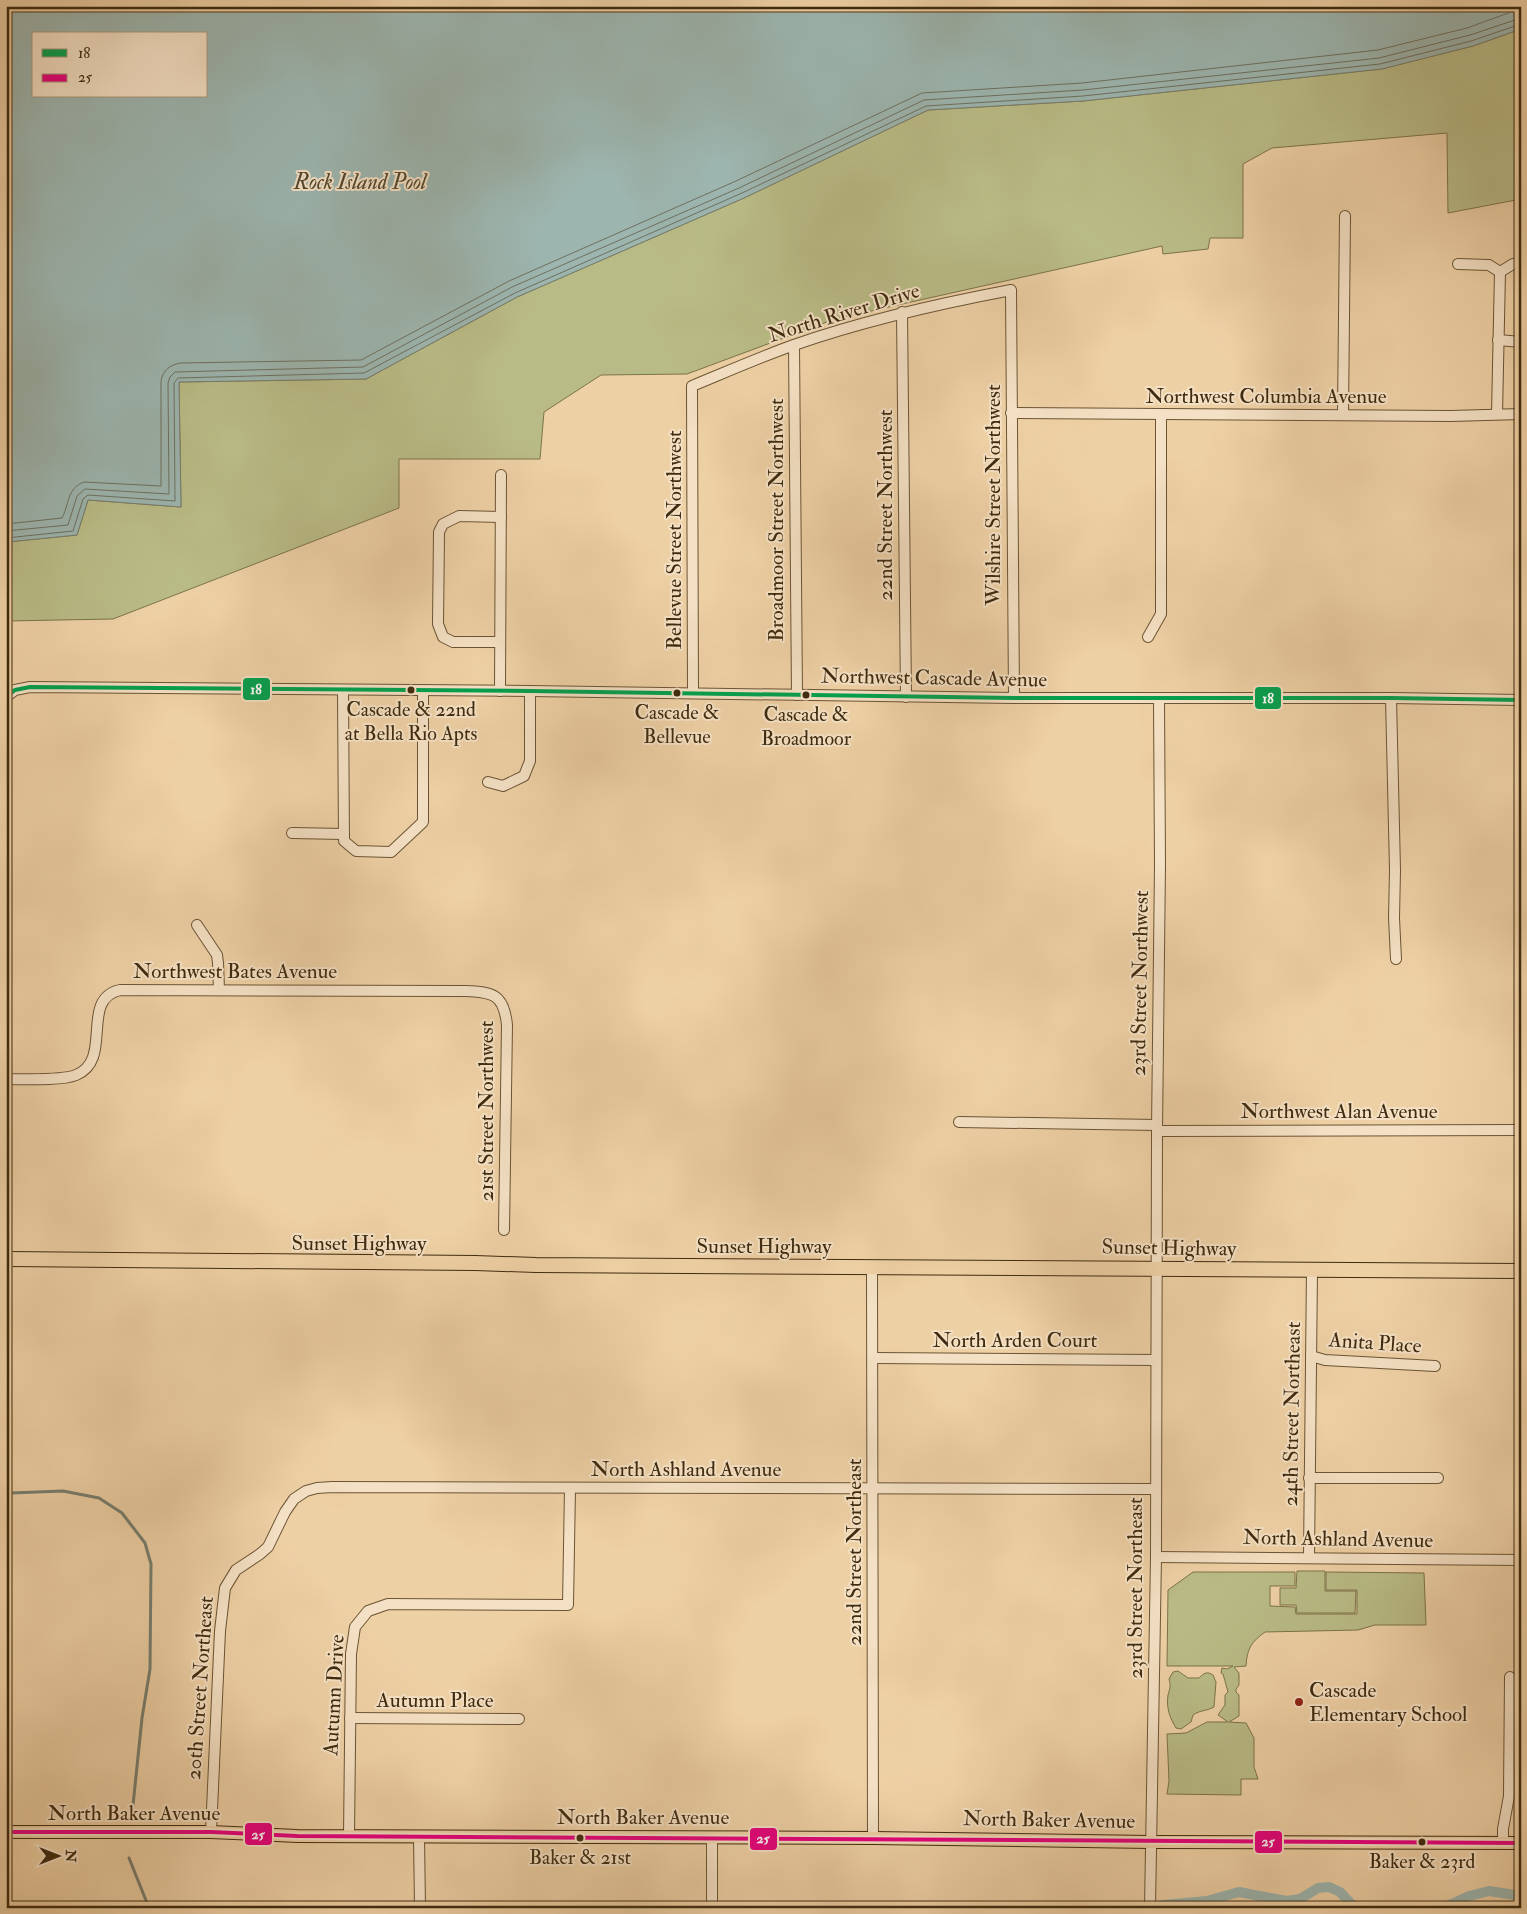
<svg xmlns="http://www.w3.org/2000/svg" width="1527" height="1914" viewBox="0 0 1527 1914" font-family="'IM FELL Double Pica',serif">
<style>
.green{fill:#b9bb86;stroke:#7c734a}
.water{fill:#9cb5af;stroke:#777e6f;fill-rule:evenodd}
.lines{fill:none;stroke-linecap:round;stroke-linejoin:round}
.shore{stroke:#6e705f;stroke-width:1}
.stream{stroke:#777e6f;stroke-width:3}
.canal{stroke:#9cb5af;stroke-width:10}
.minor-casing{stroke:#6b5434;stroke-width:12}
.major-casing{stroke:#3f2b0f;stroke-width:14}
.highway-casing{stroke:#3f2b0f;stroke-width:16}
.minor{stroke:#f4e0c4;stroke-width:10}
.major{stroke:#eed0a5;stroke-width:12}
.highway{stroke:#eed0a5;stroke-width:14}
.bus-1-casing{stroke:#f4e0c4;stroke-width:8}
.bus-2-casing{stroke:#f4e0c4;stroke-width:8}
.bus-1{stroke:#03a04e;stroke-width:4}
.bus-2{stroke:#e5007d;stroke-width:4}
.bus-dot{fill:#3f2b0f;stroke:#f4e0c4;stroke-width:2}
.poi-dot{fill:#8f2418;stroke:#f4e0c4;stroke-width:2}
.labels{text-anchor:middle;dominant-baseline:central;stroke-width:4;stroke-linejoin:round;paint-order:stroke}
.bus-label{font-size:20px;fill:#3f2b0f;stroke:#f4e0c4}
.street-label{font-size:21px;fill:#3f2b0f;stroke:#f4e0c4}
.poi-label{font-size:21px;fill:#3f2b0f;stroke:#f4e0c4;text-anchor:start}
.water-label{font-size:22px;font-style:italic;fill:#52472f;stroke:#f4e0c4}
.line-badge{stroke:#f4e0c4;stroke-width:2}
.badge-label{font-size:14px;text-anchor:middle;font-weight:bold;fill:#fff}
</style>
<rect width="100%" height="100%" fill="#eed0a5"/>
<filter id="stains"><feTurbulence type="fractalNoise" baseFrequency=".004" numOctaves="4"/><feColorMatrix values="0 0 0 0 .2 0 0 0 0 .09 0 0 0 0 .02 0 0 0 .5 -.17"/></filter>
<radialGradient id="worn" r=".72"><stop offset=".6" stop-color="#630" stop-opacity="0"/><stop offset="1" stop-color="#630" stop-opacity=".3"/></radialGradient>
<g class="green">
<polygon points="1521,29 1521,199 1448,213 1447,133 1272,148 1243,164 1243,238 1210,238 1208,249 1163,254 1162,246 835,319 687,374 601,375 544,412 540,459 399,459 399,508 113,619 6,621 6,542 77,535 88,500 181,507 179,382 366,379 517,297 744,198 928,110 1083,101 1381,69 1473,46"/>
<polygon points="1297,1571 1325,1571 1325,1591 1356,1591 1355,1613 1297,1613 1296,1605 1280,1605 1280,1588 1296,1588"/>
<path d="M1193 1572H1295V1586H1270V1606L1295 1607 1296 1614H1357V1590H1326V1572L1424 1573 1426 1625H1375L1358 1630 1265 1632C1251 1642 1247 1649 1246 1666L1234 1667 1239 1673V1685L1236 1689V1692L1239 1695V1716L1229 1722 1246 1723 1254 1738V1767L1258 1779H1241V1795L1167 1794 1169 1781 1167 1734 1186 1733 1207 1722H1228L1218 1715 1225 1705V1695L1228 1692 1223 1674 1221 1673 1222 1668 1227 1669 1233 1666H1167L1168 1590Z"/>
<path d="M1178 1671 1188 1678H1199C1204 1673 1207 1671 1213 1675L1216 1682 1214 1707C1207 1711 1200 1710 1193 1715L1191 1722 1181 1729 1176 1728C1170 1718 1166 1708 1168 1695 1170 1688 1171 1686 1169 1679L1173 1672Z"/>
</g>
<path class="water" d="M6 6H1521V29L1473 46 1382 69 1083 101 928 110 744 198 517 297 366 379 179 382 181 507 88 500 77 535 7 542ZM34 34H206V96H34Z"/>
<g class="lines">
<g class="shore">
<path d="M6 524 62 518C69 505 67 488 84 482L161 486V381C163 370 170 365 180 363L361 360 509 281 736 181 922 93 1082 83 1378 50 1467 28 1514 11 1521 10"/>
<polyline points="6,531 68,525 77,496 85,489 169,494 168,383 170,377 175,372 363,367 512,287 739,188 924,100 1083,90 1379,58 1470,35 1521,18"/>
<polyline points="6,538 73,531 83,499 88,495 175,501 174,383 178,378 364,373 515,293 742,193 926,106 1083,96 1380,64 1471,41 1521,24"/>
</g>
<g class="stream">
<polyline points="11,1493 63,1491 99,1498 122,1513 145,1543 151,1564 150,1669 142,1718 132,1815"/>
<polyline points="129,1858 149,1908"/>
</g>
<g class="canal">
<polyline points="1163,1905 1207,1901 1239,1892 1286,1901 1300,1899 1318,1888 1329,1887 1340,1892 1355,1908"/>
<polyline points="1443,1908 1469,1896 1489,1891 1521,1896"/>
</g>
<defs>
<g id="minor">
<polyline points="1458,264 1489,265 1500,272"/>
<polyline points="902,312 906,697"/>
<polyline points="1498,340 1521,342"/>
<polyline points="794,345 797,695"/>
<polyline points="1011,413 1451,416 1521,414"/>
<polyline points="1497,414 1500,272 1513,264 1521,262"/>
<polyline points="1343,415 1345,216"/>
<polyline points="1148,637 1161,614 1161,414"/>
<polyline points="500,642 453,642 443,637 438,624 439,532 443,524 459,516 501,517"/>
<polyline points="343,691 344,841 356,851 391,852 423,822 423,691"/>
<polyline points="500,691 501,475"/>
<path d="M693 693 692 386C726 372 760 357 794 345 865 320 937 304 1011 290L1014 698"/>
<polyline points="6,697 15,690 30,687 530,691 1014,698 1391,698 1521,700"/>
<polyline points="1391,698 1395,870 1394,918 1396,959"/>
<polyline points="488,782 503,786 524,776 530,761 530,691"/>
<polyline points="292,833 344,834"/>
<polyline points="197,925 217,955 218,963 219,990"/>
<path d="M6 1079C23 1079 61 1081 76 1075 114 1060 79 999 120 990L465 991C494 992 504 995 507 1025L504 1230"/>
<polyline points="959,1122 1157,1125"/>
<polyline points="1157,1131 1521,1130"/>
<polyline points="872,1267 873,1838"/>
<polyline points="1311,1356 1325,1360 1435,1366"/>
<polyline points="873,1358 1156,1360"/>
<polyline points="1309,1478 1438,1478"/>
<polyline points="1156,1557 1521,1560"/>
<polyline points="1309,1557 1312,1270"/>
<polyline points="350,1718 519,1719"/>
<polyline points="211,1832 220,1631 225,1588 236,1570 260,1554 268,1547 285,1512 294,1499 306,1491 317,1488 332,1487 1155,1489"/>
<polyline points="349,1836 351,1654 355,1627 368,1611 388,1604 568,1605 570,1488"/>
<polyline points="419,1836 420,1908"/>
<polyline points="1503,1843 1503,1829 1509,1796 1510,1677"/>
<polyline points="712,1908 712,1837"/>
<polyline points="1150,1908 1156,1557 1157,1131 1160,864 1159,699"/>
</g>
<polyline id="major" points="6,1832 211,1832 297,1836 873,1838 1150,1842 1521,1843"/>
<polyline id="highway" points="6,1259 475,1263 536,1265 1521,1271"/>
</defs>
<use href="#minor" class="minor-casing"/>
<use href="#major" class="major-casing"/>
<use href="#highway" class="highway-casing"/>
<use href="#minor" class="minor"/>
<use href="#major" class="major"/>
<use href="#highway" class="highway"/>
<defs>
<polyline id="bus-1" points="6,697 15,690 30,687 530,691 1014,698 1391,698 1521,700"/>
<polyline id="bus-2" points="6,1832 211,1832 297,1836 1521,1843"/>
</defs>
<use href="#bus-1" class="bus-1-casing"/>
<use href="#bus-2" class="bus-2-casing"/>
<use href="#bus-1" class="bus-1"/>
<use href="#bus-2" class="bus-2"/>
</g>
<g class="bus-dot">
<circle cx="411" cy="690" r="4.5"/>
<circle cx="677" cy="693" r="4.5"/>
<circle cx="806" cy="695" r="4.5"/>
<circle cx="580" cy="1838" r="4.5"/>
<circle cx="1422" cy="1842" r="4.5"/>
</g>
<circle class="poi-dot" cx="1299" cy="1702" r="5"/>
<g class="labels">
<g class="bus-label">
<text x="411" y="709">Cascade &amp; 22nd<tspan x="411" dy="24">at Bella Rio Apts</tspan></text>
<text x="677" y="712">Cascade &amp;<tspan x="677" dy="24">Bellevue</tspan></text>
<text x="806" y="714">Cascade &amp;<tspan x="806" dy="24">Broadmoor</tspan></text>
<text x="580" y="1857">Baker &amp; 21st</text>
<text x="1422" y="1861">Baker &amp; 23rd</text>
</g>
<g class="street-label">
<text transform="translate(844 313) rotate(-17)">North River Drive</text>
<text x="1266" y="396">Northwest Columbia Avenue</text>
<text transform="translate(993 495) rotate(-90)">Wilshire Street Northwest</text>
<text transform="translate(885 505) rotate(-90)">22nd Street Northwest</text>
<text transform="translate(776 520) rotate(-90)">Broadmoor Street Northwest</text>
<text transform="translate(674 540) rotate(-90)">Bellevue Street Northwest</text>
<text transform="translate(934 678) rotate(1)">Northwest Cascade Avenue</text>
<text x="235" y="971">Northwest Bates Avenue</text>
<text transform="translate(1140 983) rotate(-89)">23rd Street Northwest</text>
<text transform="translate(486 1111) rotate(-90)">21st Street Northwest</text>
<text x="1339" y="1111">Northwest Alan Avenue</text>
<text x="359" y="1243">Sunset Highway</text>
<text x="764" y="1246">Sunset Highway</text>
<text transform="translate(1169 1248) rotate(1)">Sunset Highway</text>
<text x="1015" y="1340">North Arden Court</text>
<text transform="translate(1375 1343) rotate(4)">Anita Place</text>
<text transform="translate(1292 1414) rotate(-89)">24th Street Northeast</text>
<text x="686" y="1469">North Ashland Avenue</text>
<text transform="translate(1338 1539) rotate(1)">North Ashland Avenue</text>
<text transform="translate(854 1552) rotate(-90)">22nd Street Northeast</text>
<text transform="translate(1135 1588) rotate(-90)">23rd Street Northeast</text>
<text transform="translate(200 1688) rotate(-86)">20th Street Northeast</text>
<text transform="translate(334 1695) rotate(-87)">Autumn Drive</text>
<text x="435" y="1700">Autumn Place</text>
<text x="134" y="1813">North Baker Avenue</text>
<text x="643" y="1817">North Baker Avenue</text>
<text transform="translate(1049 1820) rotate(1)">North Baker Avenue</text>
</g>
<g class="poi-label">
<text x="1309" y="1690">Cascade<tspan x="1309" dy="24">Elementary School</tspan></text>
</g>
<g class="water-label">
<text x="360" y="182">Rock Island Pool</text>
</g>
</g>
<g class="line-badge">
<rect x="242" y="677" width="29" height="24" rx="5" fill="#03a04e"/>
<rect x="1254" y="686" width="28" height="24" rx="5" fill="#03a04e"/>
<rect x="244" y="1822" width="29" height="24" rx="5" fill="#e5007d"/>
<rect x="749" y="1827" width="29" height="24" rx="5" fill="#e5007d"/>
<rect x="1254" y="1830" width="29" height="24" rx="5" fill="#e5007d"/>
</g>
<g class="badge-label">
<text x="256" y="694">18</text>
<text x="1268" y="703">18</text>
<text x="258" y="1839">25</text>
<text x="763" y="1843">25</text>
<text x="1268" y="1846">25</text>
</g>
<rect width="1527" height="1914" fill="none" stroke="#eed0a5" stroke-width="25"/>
<rect x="8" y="8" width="1512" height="1899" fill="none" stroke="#3f2b0f" stroke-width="2.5"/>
<rect x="12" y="12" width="1502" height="1889" fill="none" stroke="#3f2b0f"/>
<rect x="32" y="32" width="175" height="65" fill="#f4e0c4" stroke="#ac987c"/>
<rect x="42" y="49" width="25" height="8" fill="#03a04e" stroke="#ac987c"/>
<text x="78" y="58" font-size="15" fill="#3f2b0f">18</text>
<rect x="42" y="74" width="25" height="8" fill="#e5007d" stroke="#ac987c"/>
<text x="78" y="82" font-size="15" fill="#3f2b0f">25</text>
<g transform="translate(58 1856) rotate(90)" stroke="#f4e0c4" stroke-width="4" paint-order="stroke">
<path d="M0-4L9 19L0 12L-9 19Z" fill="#3f2b0f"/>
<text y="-8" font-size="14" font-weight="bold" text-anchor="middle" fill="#3f2b0f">N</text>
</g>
<rect width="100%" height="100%" filter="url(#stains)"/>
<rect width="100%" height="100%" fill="url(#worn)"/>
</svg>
